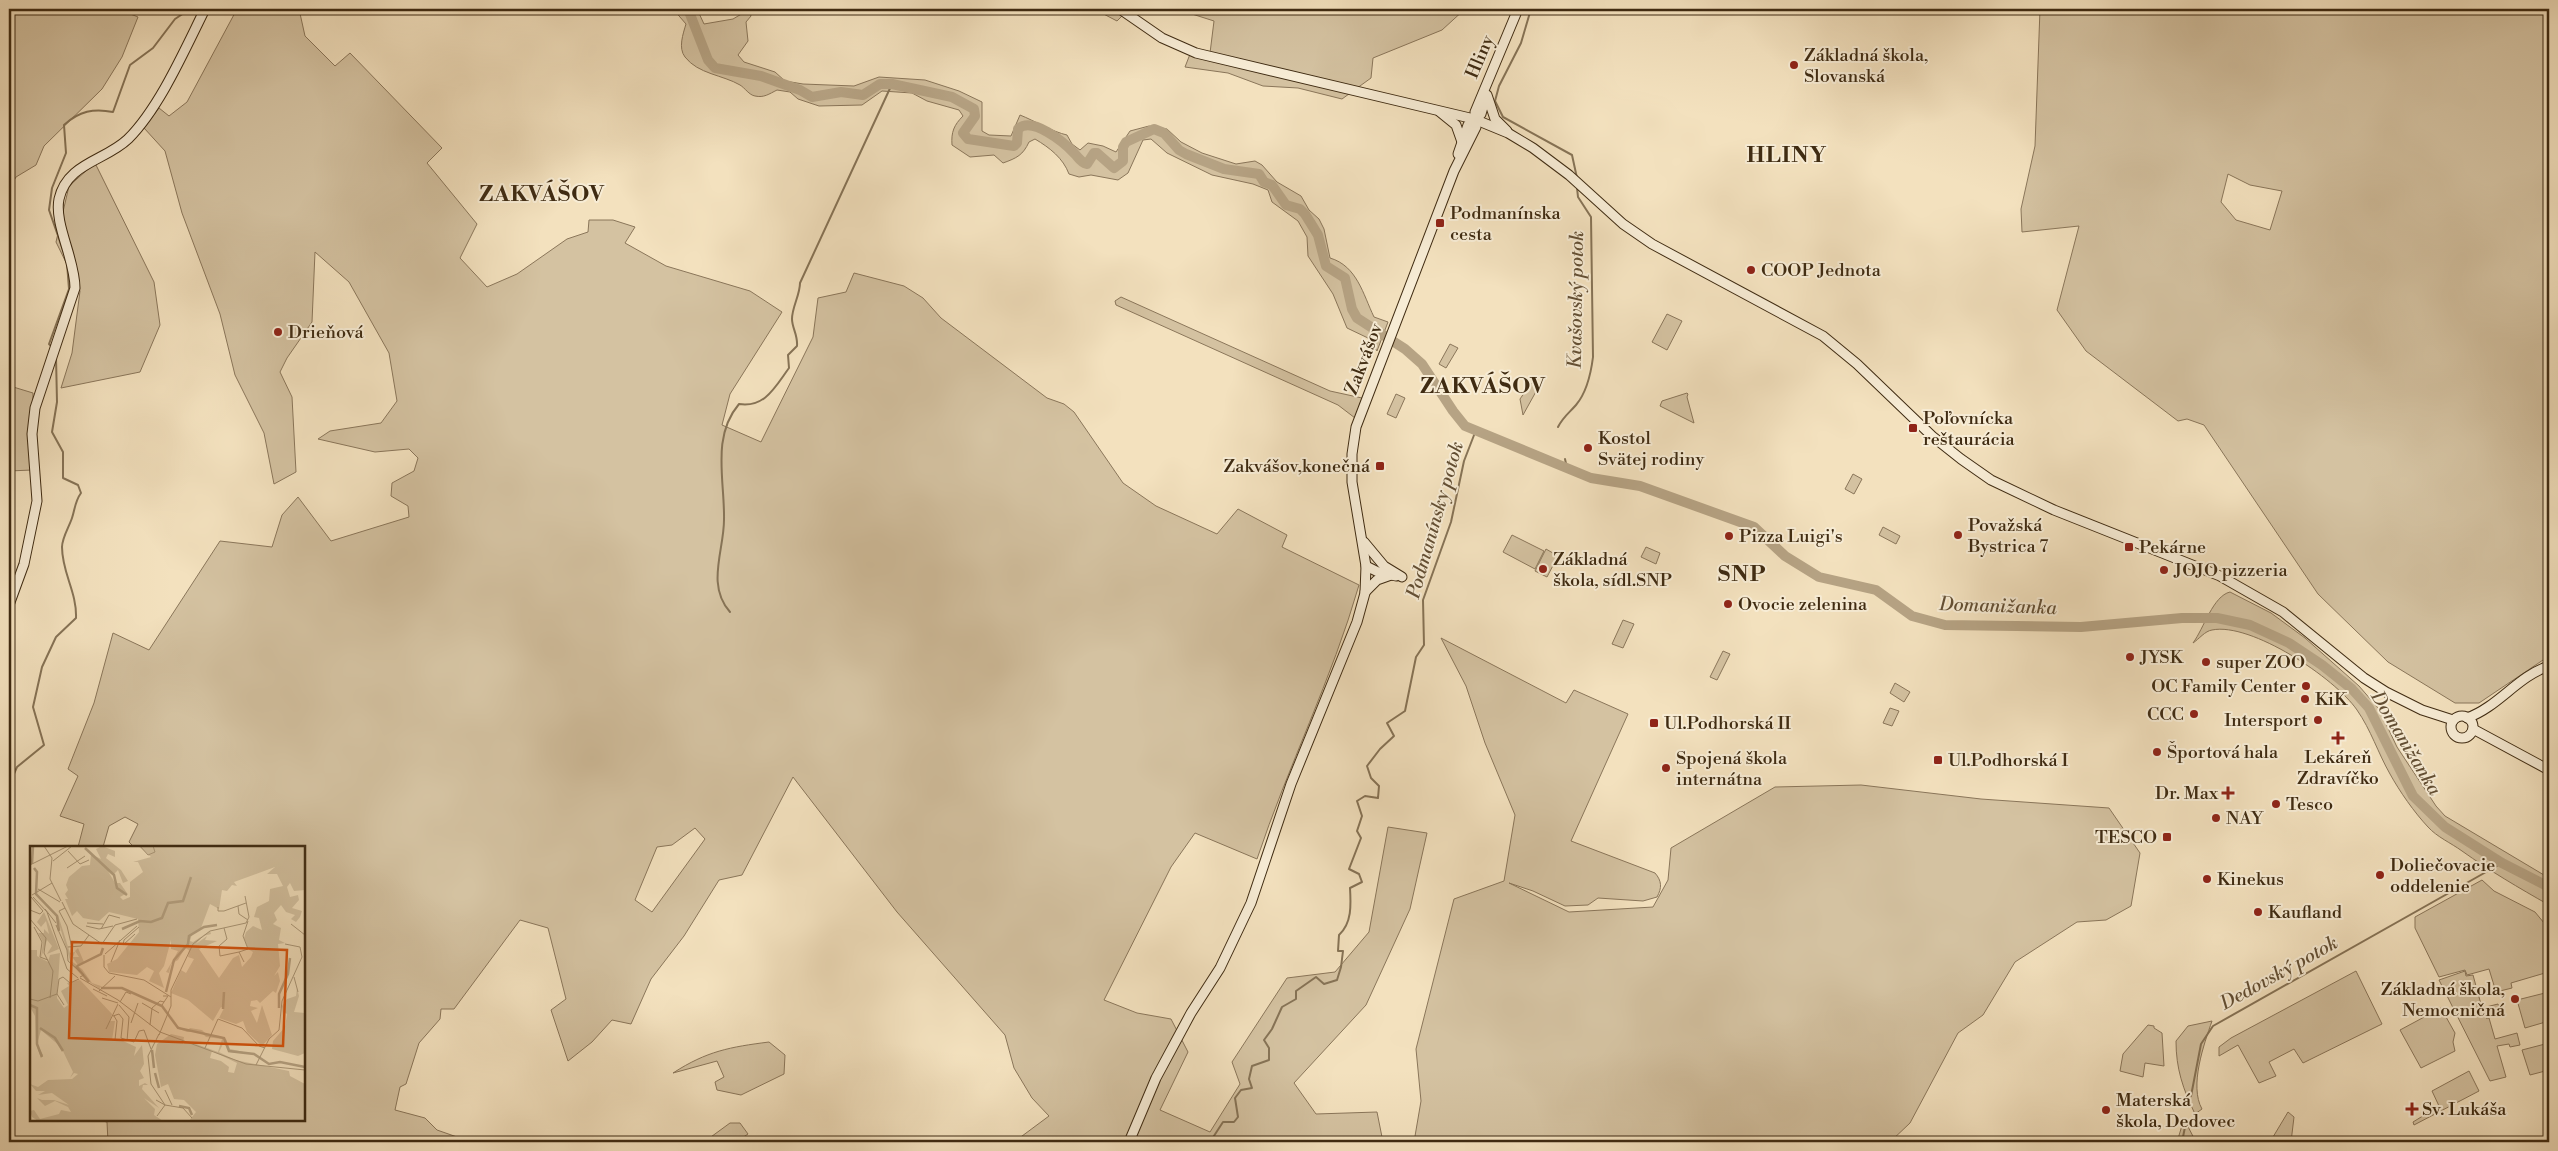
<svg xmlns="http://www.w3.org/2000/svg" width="2558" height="1151" viewBox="0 0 2558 1151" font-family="'Libre Bodoni',serif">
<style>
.green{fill:#d4c2a1;stroke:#8a765a;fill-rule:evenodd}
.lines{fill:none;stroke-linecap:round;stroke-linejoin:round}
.stream{stroke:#867356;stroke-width:2}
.river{stroke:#b6a384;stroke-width:10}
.secondary-casing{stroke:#3f2b12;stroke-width:11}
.secondary{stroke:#f7ecd5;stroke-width:9}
.poi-dot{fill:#8f2418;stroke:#f7ecd5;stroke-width:2}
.labels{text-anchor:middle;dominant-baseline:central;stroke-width:4;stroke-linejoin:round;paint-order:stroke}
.poi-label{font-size:18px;fill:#3f2b12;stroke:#f7ecd5;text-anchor:start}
.street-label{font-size:18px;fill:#3f2b12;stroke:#f7ecd5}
.water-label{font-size:19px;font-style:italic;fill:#634f34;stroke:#f7ecd5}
.district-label{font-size:22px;font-weight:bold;letter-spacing:1px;fill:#3f2b12;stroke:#f7ecd5}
.inset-river{fill:none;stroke:#b6a384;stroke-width:2.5}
.inset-road{fill:none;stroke:#ab9879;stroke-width:1}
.view{fill:#d7540d;fill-opacity:0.15;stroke:#d7540d;stroke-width:2.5}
.inset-edge{fill:none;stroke:#3f2b12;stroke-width:2.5}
</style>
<rect width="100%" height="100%" fill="#f3e1be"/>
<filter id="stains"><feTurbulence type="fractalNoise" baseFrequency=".004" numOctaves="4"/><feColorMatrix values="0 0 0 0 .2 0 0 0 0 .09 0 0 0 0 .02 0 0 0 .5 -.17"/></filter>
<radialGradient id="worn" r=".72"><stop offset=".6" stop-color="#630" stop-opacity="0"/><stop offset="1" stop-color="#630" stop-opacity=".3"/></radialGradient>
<g class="green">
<polygon points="9,9 118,9 138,17 122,57 102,89 44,146 36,165 16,177 9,189"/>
<path d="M237 9H299L305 36 335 66 350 53 442 148 427 163 477 224 460 258 487 287 517 274 567 239 588 232 589 220H613L635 227 625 243 666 266 750 291 782 312 730 394 722 425 761 442 813 337 818 298 846 292 854 273 904 286 923 298 941 318 1047 398 1064 404 1074 412 1123 483 1156 506 1217 534 1238 509 1287 535 1282 547 1359 585C1332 679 1288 766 1257 859L1195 833 1171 867 1104 1000 1137 1013 1171 1019 1188 1052 1160 1110 1210 1132 1240 1084 1232 1062 1287 978 1335 972 1369 932 1388 827 1427 833 1410 909 1366 1005 1294 1083 1316 1114 1377 1112 1383 1142H1014L1049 1116 1032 1098 1014 1068 1005 1035 897 912 793 777 742 875 719 880 684 936 651 979 631 1024 612 1020 592 1042 568 1061 551 1010 566 999 548 928 520 920 454 1009H441L440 1019 419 1043 406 1084 400 1087 395 1110 425 1118 437 1130 457 1137 459 1142H108L107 1122 98 1120H304V847H134L129 842 138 824 125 817 109 826 103 847H78L84 824 60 816 78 776 68 769 94 703 113 633 149 650 220 541 272 547 282 515 298 497 331 541 409 517 408 506 391 496 392 483 414 471 418 458 409 449 375 452 318 439 330 431 381 423 397 401 389 353 349 282 315 252 312 322 287 358 280 372 292 397 296 472 274 484 264 433 235 375 220 314 182 213 165 151 144 128 159 108 169 116 187 102ZM695 828 705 839 652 912 635 900 657 847 672 845Z"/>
<path d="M673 9H697L704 24 733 19 750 9 751 16 746 22 748 41 738 55 744 62 775 72 785 81 803 84 854 86 879 77 925 80 959 91 982 102V131L989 135 1011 136 1020 115C1035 121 1053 132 1067 135L1072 144 1080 150 1088 143 1103 146 1116 152 1130 131 1149 126 1167 129 1181 142 1202 153 1236 164 1255 161 1262 165 1277 182 1301 196 1309 210 1319 219 1324 229 1330 258C1357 266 1363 294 1374 317L1388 322 1377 351 1368 338 1347 328 1333 294 1308 256 1307 237 1298 221 1272 202 1268 190 1253 184 1212 175 1167 153 1151 139 1143 140 1128 173 1118 180 1091 175 1079 177 1069 174C1063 158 1050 148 1035 139L1029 142C1023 155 1017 158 1003 163L994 155 970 157 952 145C951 132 954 125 963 116L959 110 927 101 912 93 882 91 862 105 819 106 798 99 790 92 777 90C769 94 764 98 755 96 749 95 745 88 740 85 723 75 698 74 685 57 678 48 683 34 686 24Z"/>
<polygon points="1094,9 1137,9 1135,14 1122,16 1117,21"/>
<polygon points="1194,9 1465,9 1442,30 1373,58 1371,78 1342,99 1298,88 1263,86 1228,73 1185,67 1192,49 1210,53 1214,21 1192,14"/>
<path d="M2040 9H2549V656L2479 703H2455L2388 662 2318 594 2204 425 2187 419 2178 421 2086 351 2057 310 2079 226 2022 232 2021 209 2035 146ZM2228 174 2250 185 2282 191 2270 230 2236 220 2221 202Z"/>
<polygon points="95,163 154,282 160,325 140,372 61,388 72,353 80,291 56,242 69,186"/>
<polygon points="1121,297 1330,391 1362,398 1355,418 1338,405 1116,305 1115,301"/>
<polygon points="1667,314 1682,321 1667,350 1652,342"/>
<polygon points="1450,344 1458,348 1446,368 1439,364"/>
<polygon points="9,355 12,359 10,386 33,393 32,470 9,471"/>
<polygon points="1531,383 1538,388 1523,415 1520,399"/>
<polygon points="1687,393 1688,394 1687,397 1694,423 1660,406 1662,401"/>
<polygon points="1396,394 1405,398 1396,418 1387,414"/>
<polygon points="1853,474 1862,479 1854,494 1845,489"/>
<polygon points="1883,527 1900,536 1896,544 1879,535"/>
<polygon points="1512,535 1544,551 1535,569 1503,552"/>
<polygon points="1646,547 1660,553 1656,564 1641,557"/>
<polygon points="1546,549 1558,556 1547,577 1535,571"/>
<path d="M2230 592 2271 613 2305 638 2359 686 2379 709 2397 747 2436 806 2445 816 2549 878V905C2519 888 2490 871 2462 851 2451 843 2437 837 2428 827 2414 812 2400 792 2390 774 2378 753 2371 730 2357 710 2335 678 2251 622 2212 630 2205 631 2199 639 2193 643 2204 628 2213 596 2230 592Z"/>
<polygon points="1623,620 1634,624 1623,648 1612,644"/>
<path d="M1441 638 1566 703 1574 690 1628 714 1571 841 1655 873C1662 881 1662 888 1657 897L1643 901 1598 898 1588 905 1565 906 1533 891 1509 883 1569 912 1653 907 1668 880 1671 848 1775 787 1861 785 1981 799 2109 808 2140 853 2131 906 2106 920 2077 922 2015 962 1983 1015 1958 1033 1910 1123 1890 1142H1414L1421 1101 1416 1049 1454 899 1504 881 1515 815 1485 743 1466 686Z"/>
<polygon points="1723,651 1730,654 1717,680 1710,677"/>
<polygon points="1895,683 1910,692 1904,702 1890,693"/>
<polygon points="1890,708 1899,711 1892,726 1883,723"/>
<polygon points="2482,880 2494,891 2535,912 2549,929 2549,987 2545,973 2511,983 2512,988 2496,992 2489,969 2467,975 2465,970 2439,977 2415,928 2415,917"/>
<polygon points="2356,971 2382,1024 2303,1063 2294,1049 2269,1062 2276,1076 2259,1083 2238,1045 2219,1056 2219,1047 2231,1038"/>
<polygon points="2465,971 2466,976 2473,975 2482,1008 2498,1004 2501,1014 2486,1018 2489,1018 2495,1039 2517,1033 2520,1045 2510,1047 2509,1044 2497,1046 2506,1077 2490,1081 2439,980"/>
<polygon points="2549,992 2549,1021 2525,1028 2517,1000"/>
<polygon points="2441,1008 2455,1033 2453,1042 2455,1051 2421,1068 2400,1030"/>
<path d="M2212 1021C2204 1044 2189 1086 2202 1109L2195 1114C2183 1089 2176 1069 2176 1041L2188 1026Z"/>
<polygon points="2148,1025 2154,1026 2154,1028 2162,1033 2164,1066 2145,1063 2143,1077 2120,1071 2123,1054"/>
<path d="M769 1042 785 1055 784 1074 741 1095 717 1090 715 1082 724 1077 717 1061 673 1073C707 1051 730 1047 769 1042Z"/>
<polygon points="2549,1043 2549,1070 2530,1075 2522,1050"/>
<polygon points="2469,1071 2479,1091 2414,1125 2413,1122 2439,1106 2432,1091"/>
<polygon points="2288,1112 2294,1117 2291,1142 2270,1142"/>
<polygon points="2184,1119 2196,1142 2177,1142"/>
<polygon points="730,1123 740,1123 748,1134 736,1142 704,1142"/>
</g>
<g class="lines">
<g class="stream">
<polyline points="1531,9 1521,43 1499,86 1495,101 1503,117 1572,155 1577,178"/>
<path d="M64 253 49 210 52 188 66 153 64 125C79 111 94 108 113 112L130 65 153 48 175 19 190 9"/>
<polyline points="51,346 49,344 69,289 67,263"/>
<path d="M1558 427C1563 417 1569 413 1576 405 1587 392 1591 373 1593 357L1591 217 1578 197 1577 188"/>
<polyline points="1565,459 1567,468"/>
<path d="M730 612C706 585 724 551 724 520 725 481 711 437 739 404 765 408 775 387 789 368L788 355 797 346C798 335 792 328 792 319 792 307 800 295 800 283L892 84"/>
<path d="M9 785 17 767 44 745 33 707 42 667 56 637 76 618C77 592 62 573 62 547 62 538 69 527 72 518 75 509 75 501 81 493L78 485 63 478V452L52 432 57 402 56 357"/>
<polyline points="2191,1096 2201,1044 2213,1026 2502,863"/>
<path d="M1210 1142 1223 1122H1234L1238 1117 1235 1098 1241 1090 1252 1088 1249 1079 1252 1066 1269 1060V1048L1264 1040 1272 1029 1282 1007 1296 999V991L1316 977 1324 984 1337 980 1341 967 1343 951H1338L1339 935C1352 923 1351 905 1350 888L1362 882 1359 874 1349 869 1361 838 1357 831 1362 816 1357 801 1365 796 1378 798 1379 786 1371 778 1367 766 1380 749 1394 736 1387 723 1405 711 1416 657 1424 645 1423 600 1451 522 1464 461 1476 430"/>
<polyline points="2182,1142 2185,1127"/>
</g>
<path class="river" d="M688 9 708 60 715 68 761 76 800 90 812 97 841 92 863 95 880 84H892L952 97 974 109 975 116 963 133 968 139 1014 146 1017 143 1018 129C1032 116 1064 142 1075 154 1079 158 1080 162 1087 164L1094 153H1097L1114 168 1123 161V147L1126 142 1154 129 1164 133 1179 150 1186 154 1224 169 1259 174 1264 182 1272 185 1286 205 1300 209 1305 214 1318 235 1326 266 1345 278 1352 309 1357 318 1405 349 1422 364 1453 411 1465 426 1591 478 1640 486 1754 527 1785 556 1819 577 1876 590 1912 616 1945 625 2081 627 2182 618H2217L2250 625 2289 643 2322 665 2352 689 2369 708 2413 796 2445 827 2502 863 2549 887"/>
<defs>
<g id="secondary">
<polyline points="1120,9 1162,38 1196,53 1474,119 1508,133 1533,148 1569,175 1623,224 1652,244 1823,336 1857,364 1932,436 1961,459 1991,480 2054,510 2220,576 2283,612 2364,678 2386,692 2422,710 2453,720"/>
<polyline points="1487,95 1495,119 1507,131"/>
<polyline points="1440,112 1456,125 1462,142"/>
<polyline points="1458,154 1468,125 1481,114 1485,100"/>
<polyline points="1364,542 1384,566 1402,577"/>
<polyline points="1366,566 1378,572 1396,576"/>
<polyline points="1365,592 1377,580 1391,575"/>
<path d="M9 605 24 564 37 501 32 434 35 408 75 288C75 259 54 224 59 199 67 163 105 161 128 139 160 107 185 49 205 9"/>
<circle cx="2462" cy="727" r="11"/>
<path d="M2467 718C2498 707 2518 676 2549 666"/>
<polyline points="2473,729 2549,770"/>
<polyline points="1129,1142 1156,1078 1191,1013 1220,968 1251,903 1291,784 1357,622 1365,593 1366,566 1352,482 1352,454 1356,427 1454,171 1476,127 1475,112 1518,9"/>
</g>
</defs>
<use href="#secondary" class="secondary-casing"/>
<use href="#secondary" class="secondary"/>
</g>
<g class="poi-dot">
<circle cx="1794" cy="65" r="5"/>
<rect x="1435" y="218" width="10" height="10" rx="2.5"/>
<circle cx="1751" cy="270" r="5"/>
<circle cx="278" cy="332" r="5"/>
<rect x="1908" y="423" width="10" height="10" rx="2.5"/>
<circle cx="1588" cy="448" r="5"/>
<rect x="1375" y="461" width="10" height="10" rx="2.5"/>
<circle cx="1958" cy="535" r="5"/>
<circle cx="1729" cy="536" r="5"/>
<rect x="2124" y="542" width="10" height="10" rx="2.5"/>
<circle cx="1543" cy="569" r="5"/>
<circle cx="2164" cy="570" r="5"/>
<circle cx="1728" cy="604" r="5"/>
<circle cx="2130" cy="657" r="5"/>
<circle cx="2206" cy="662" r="5"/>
<circle cx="2306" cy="686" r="5"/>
<circle cx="2305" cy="699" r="5"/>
<circle cx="2194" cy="714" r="5"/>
<circle cx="2318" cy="720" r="5"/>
<rect x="1649" y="718" width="10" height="10" rx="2.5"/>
<path d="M2335.5 730.5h5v5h5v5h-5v5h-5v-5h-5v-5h5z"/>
<circle cx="2157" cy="752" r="5"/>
<rect x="1933" y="755" width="10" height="10" rx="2.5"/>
<circle cx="1666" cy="768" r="5"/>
<path d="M2225.5 785.5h5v5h5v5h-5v5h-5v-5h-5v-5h5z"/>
<circle cx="2276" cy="804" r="5"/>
<circle cx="2216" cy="818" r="5"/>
<rect x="2162" y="832" width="10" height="10" rx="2.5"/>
<circle cx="2380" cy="875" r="5"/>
<circle cx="2207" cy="879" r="5"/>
<circle cx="2258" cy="912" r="5"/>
<circle cx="2515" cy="999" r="5"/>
<path d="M2409.5 1101.5h5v5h5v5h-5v5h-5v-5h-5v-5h5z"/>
<circle cx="2106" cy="1110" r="5"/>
</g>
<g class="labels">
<g class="poi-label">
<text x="1804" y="55">Základná škola,<tspan x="1804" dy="21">Slovanská</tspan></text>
<text x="1450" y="213">Podmanínska<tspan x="1450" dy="21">cesta</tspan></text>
<text x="1761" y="270">COOP Jednota</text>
<text x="288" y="332">Drieňová</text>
<text x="1923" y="418">Poľovnícka<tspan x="1923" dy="21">reštaurácia</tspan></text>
<text x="1598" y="438">Kostol<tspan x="1598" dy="21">Svätej rodiny</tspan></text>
<text x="1370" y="466" text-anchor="end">Zakvášov,konečná</text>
<text x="1968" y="525">Považská<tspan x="1968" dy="21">Bystrica 7</tspan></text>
<text x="1739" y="536">Pizza Luigi's</text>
<text x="2139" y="547">Pekárne</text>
<text x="1553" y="559">Základná<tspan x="1553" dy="21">škola, sídl.SNP</tspan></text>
<text x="2174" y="570">JOJO pizzeria</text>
<text x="1738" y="604">Ovocie zelenina</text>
<text x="2140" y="657">JYSK</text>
<text x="2216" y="662">super ZOO</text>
<text x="2296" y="686" text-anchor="end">OC Family Center</text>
<text x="2315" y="699">KiK</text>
<text x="2184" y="714" text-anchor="end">CCC</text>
<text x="2308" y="720" text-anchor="end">Intersport</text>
<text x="1664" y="723">Ul.Podhorská II</text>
<text x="2167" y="752">Športová hala</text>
<text x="2338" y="757" text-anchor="middle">Lekáreň<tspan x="2338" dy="21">Zdravíčko</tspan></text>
<text x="1676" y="758">Spojená škola<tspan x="1676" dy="21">internátna</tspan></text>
<text x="1948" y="760">Ul.Podhorská I</text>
<text x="2218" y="793" text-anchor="end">Dr. Max</text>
<text x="2286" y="804">Tesco</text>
<text x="2226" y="818">NAY</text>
<text x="2157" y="837" text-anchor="end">TESCO</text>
<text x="2390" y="865">Doliečovacie<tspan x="2390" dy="21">oddelenie</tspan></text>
<text x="2217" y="879">Kinekus</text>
<text x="2268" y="912">Kaufland</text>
<text x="2505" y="989" text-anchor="end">Základná škola,<tspan x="2505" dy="21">Nemocničná</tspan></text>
<text x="2116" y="1100">Materská<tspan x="2116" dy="21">škola, Dedovec</tspan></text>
<text x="2422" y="1109">Sv. Lukáša</text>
</g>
<g class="street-label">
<text transform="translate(1480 57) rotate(-67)">Hliny</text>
<text transform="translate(1364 359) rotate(-69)">Zakvášov</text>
</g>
<g class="water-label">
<text transform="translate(1576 300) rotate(-89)">Kvašovský potok</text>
<text transform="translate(1435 520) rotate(-74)">Podmanínsky potok</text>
<text transform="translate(1998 606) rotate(2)">Domanižanka</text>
<text transform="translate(2406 743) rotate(59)">Domanižanka</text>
<text transform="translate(2279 973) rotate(-29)">Dedovský potok</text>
</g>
<g class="district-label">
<text x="1787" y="155">HLINY</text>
<text x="542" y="194">ZAKVÁŠOV</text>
<text x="1483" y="386">ZAKVÁŠOV</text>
<text x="1742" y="574">SNP</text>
</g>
</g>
<g transform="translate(30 846)">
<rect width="275" height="275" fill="#f3e1be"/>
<path d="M72 0 85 5V11L78 8 76 12 91 24 98 35 93 37 88 24 83 29 78 25 85 37H90L97 47 90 51 93 54 100 51V36L113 26 108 16H103L121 11 108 0H275V44L264 45 260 37 257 41 260 51 268 49 269 54 262 62 272 65 270 71 266 76 261 73 265 69 256 66 251 59 244 67 247 74 243 78 251 82 249 94 255 97 248 98 250 120 244 130 248 126 250 135 246 147 243 145 230 157 227 154 221 155 220 160 228 162 221 165 227 177 232 159 242 189 232 200 217 186 213 175 206 178 189 172 194 162 191 161 183 175 158 154 141 147 151 124 156 127 164 113 158 111 159 104 155 102 148 114 141 118 139 127 136 126 148 105 141 103V94L134 120 129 127 134 142 119 135 124 125 117 121 107 129 79 126 77 118 87 113 109 86 108 73 79 66 69 75 53 72 47 65 42 70 35 53H38L35 48 38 44 36 39 39 31 52 20 60 19 61 8 71 13 66 3ZM245 21 237 28H247L253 40 240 43 239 55 227 61 224 71 229 72 232 84 223 80 216 86 214 92 218 103 223 106 221 111 212 121 209 109 203 112 189 132 169 103 187 95 175 94 177 90 166 98 173 90 181 88 180 85 163 96 160 95 162 88 171 82 180 58 189 63 192 44 197 45 202 39 207 40 204 36ZM6 47 28 69 40 107 45 106 43 111H49L45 105 48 102 54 116 48 119 40 108V114L52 123 62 137 71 140 70 143 56 134 41 118 27 71ZM14 66 29 103 17 108 22 100 17 94 11 112 13 96 8 87H14V83L19 88 16 75 11 81 7 76ZM0 104H7V110L18 116 20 109 30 107 27 152 34 162 38 159 31 145 39 140 37 137 50 134 82 168 80 175H85L82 194H91L106 201 104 210 112 199 114 218 110 225 114 232 109 234V240L115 237 118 239H113L112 243 129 262 114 252 125 263 124 269 133 275H8L2 271 0 265 4 264 10 273 29 268 31 264 41 266 38 261 25 255 15 260 7 252 12 254H24L39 259 22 247 8 249 15 245H6L0 238 8 241 18 234 42 233 48 228 44 227 40 232 43 226 31 201 11 184 7 198 13 209 11 212 6 198 5 170 0 161ZM267 142 269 150 264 166 275 167V207L268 210 242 203 243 195 255 181 257 168 254 166 253 170 252 160 257 153 266 150ZM140 168 148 180 157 185 160 182 172 184 177 189 190 190 196 193 200 203 223 208 199 206 194 196 189 206 205 214 259 225 260 230 275 238V275H159L166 266 154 254 144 253 138 238 131 241 125 209 127 198 141 188 154 191 153 198 158 195 188 206 192 193 176 191 171 186H157L149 183ZM182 205 207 217 204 227 198 226 199 221 191 215 180 212Z" fill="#d4c2a1" fill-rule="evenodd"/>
<path class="inset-river" d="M55 2 84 29 87 42 97 49M2 18 3 0M4 22 7 26 6 48 27 70 29 85M92 83 110 75 121 76 132 72 138 57 153 55 161 31M46 120 59 136M47 120 71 108 73 102M71 142H92L132 160 148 182 194 192 199 205 224 208 239 218 250 216 275 221M136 146 144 114 158 98 159 90 174 81 187 79M0 159 7 162V198L12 211M249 162V148L258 128 260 112M193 163 194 146M10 182 25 192 33 205M122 204 124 222M125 227 129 242M149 260 159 262 162 269"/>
<path class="inset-road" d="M14 0 22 12 20 33 31 55M110 0 118 9 125 6 123 0M38 5 50 18 59 14M23 15 42 0M0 19 38 0M37 22 55 10M8 43 30 56M2 49 22 37M3 51 17 66 37 123 48 132M32 56 43 78 72 98M208 60 209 68 218 74M188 61V65H194L216 57M35 62 29 65 37 80M15 63 26 77M0 64 10 68 13 65 1 51M0 73 16 92 14 107 23 125 20 152M57 77 73 78M261 78 275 89M26 79 37 104 38 115 54 129 50 131M37 80 42 102M56 80 69 83 83 80M4 81 12 96 10 111 18 114M194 82 197 93 189 100 190 110 209 106 214 116M71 83 79 69 90 72M72 98 85 79 107 73M255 98 270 101M93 99 94 94 109 81M93 99 105 88M38 101 51 100 59 89M209 106 218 103 213 90 218 75M75 108 107 80M74 109V121L79 127 114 134 141 151M81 116 90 94M264 131 268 146M50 132 88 154 130 186 216 218 275 224M63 143 77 150M69 145 85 130M72 152 88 157M0 153 8 155 27 148M90 156 96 146 101 148M112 157 129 167M34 159 27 148 29 133 33 131 40 137 49 133M89 159 99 171 97 195M132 159 138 150H133M83 170 89 168 93 173 91 192 104 196 109 185 114 184 121 203M84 170 87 175 85 194M101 177 108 157M120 179 122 162 130 155 134 156M76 183 88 158M129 188 118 210 121 238 135 259 153 262 162 272M129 189 141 160V144L163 98 180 85 216 77 219 71 215 50M175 202 188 173 212 182 229 200 235 202M226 219 239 193 249 184 252 155 272 111 270 101M135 244 142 259M126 254 135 259 127 270"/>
<path class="view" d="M42 96 257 104 253 200 39 192Z"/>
<rect width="275" height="275" class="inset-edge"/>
</g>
<rect width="2558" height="1151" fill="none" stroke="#f3e1be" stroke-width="30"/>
<rect x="10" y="10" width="2538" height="1131" fill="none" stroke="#3f2b12" stroke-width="2.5"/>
<rect x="15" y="15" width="2528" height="1121" fill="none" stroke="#3f2b12"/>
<rect width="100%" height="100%" filter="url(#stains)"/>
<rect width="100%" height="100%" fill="url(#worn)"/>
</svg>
